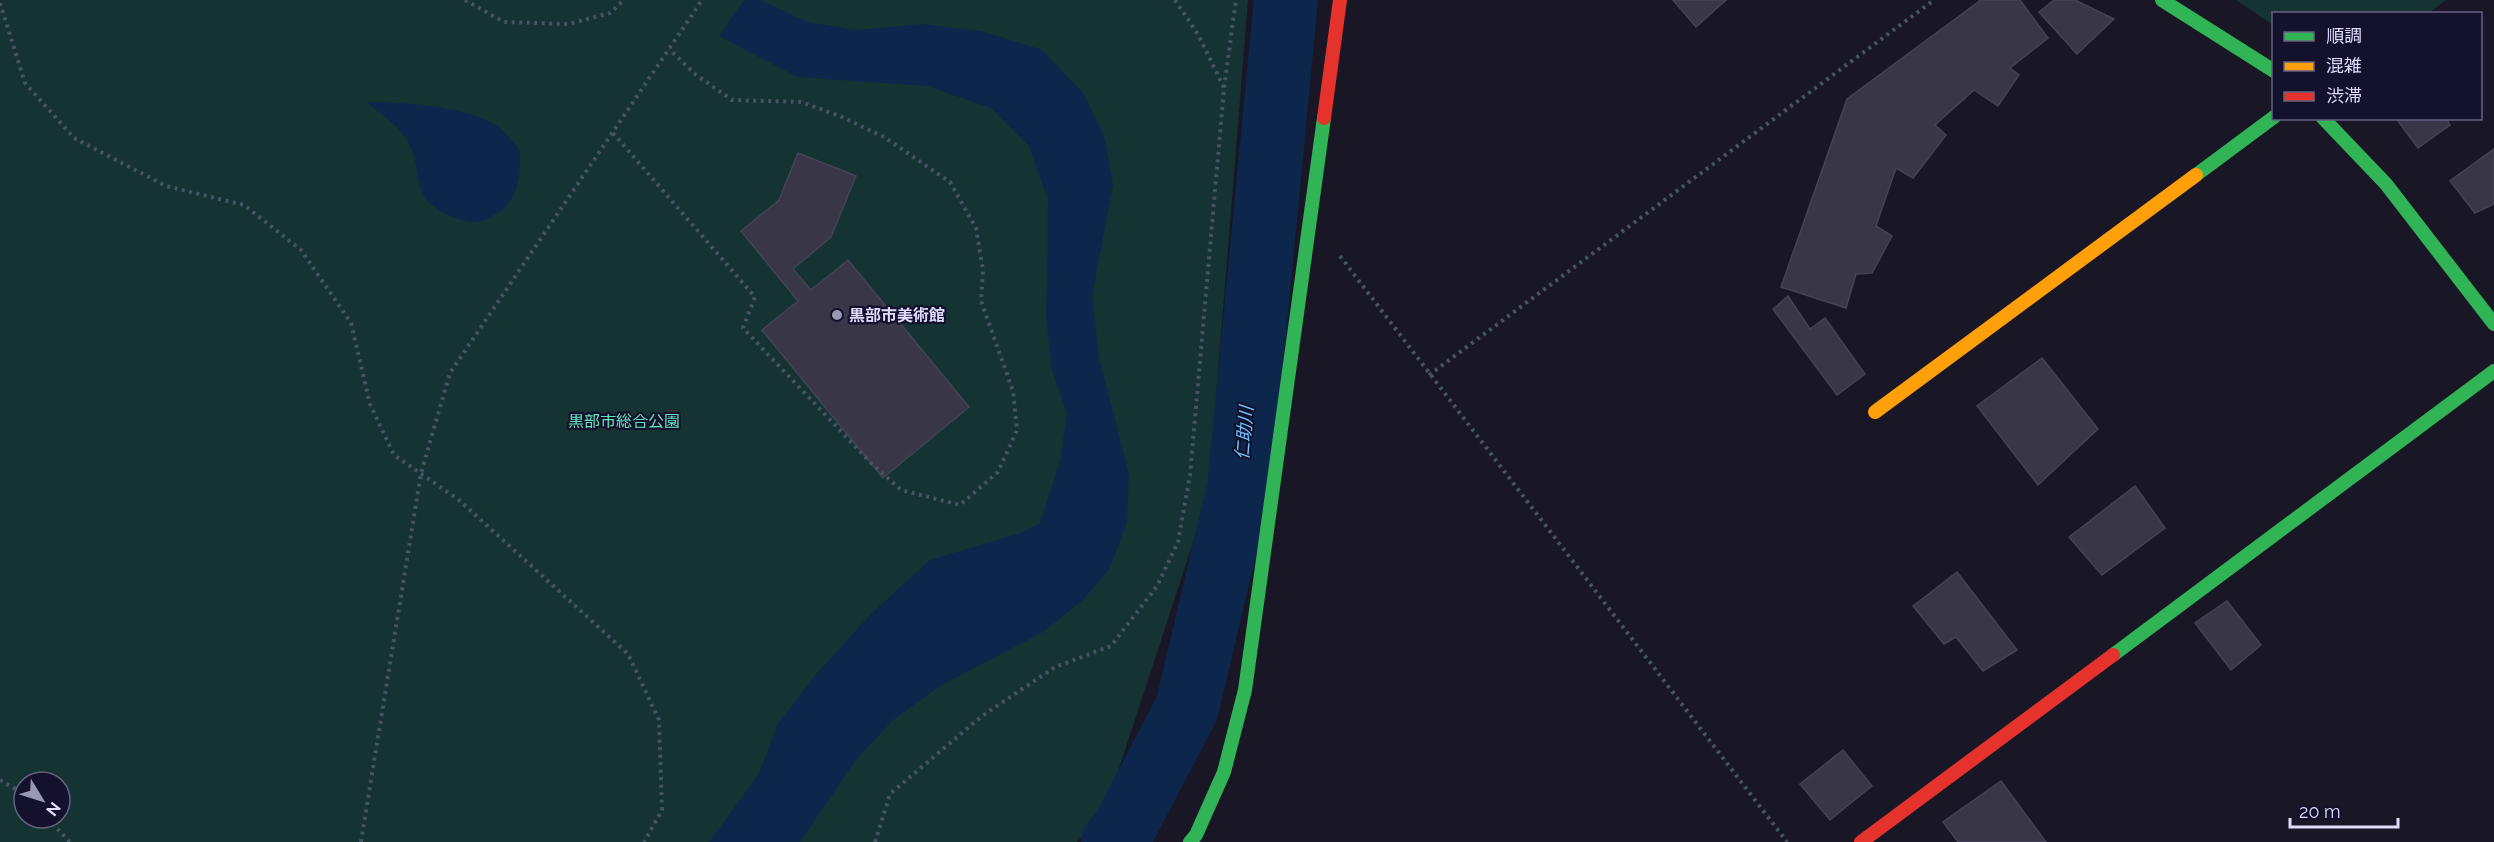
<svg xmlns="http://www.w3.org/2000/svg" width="2494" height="842" viewBox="0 0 2494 842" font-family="Raleway,'Noto Sans JP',sans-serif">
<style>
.green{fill:#153332;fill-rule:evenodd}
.water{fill:#0d274c}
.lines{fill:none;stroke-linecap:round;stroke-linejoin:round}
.river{stroke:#0d274c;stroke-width:64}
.building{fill:#383647;stroke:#454258;stroke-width:1.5}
.path{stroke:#465362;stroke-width:4;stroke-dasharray:3 4.5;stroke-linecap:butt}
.fast{stroke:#30b455;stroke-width:14}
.slow{stroke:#ff9f0a;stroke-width:14}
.jam{stroke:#e5322d;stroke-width:14}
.poi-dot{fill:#9a97b3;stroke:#14112c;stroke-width:2}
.labels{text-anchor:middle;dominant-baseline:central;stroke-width:4.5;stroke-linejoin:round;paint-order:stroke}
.poi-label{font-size:16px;font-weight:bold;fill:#dfdcff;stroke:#14112c;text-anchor:start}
.park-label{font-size:16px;fill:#64e4bd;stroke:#14112c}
.water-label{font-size:18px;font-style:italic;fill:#6ac2ff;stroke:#14112c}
</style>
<rect width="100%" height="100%" fill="#191726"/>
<g class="green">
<path d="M0 0H1248L1208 497 1106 808 1077 842H0ZM24 782H60V818H24Z"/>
<polygon points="2236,0 2446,0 2429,13 2274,14 2273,25"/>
</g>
<g class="water">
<polygon points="744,0 760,0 808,22 856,30 923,24 985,32 1042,50 1084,94 1105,139 1113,185 1092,296 1099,357 1129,474 1127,522 1110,568 1084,599 1043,632 940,686 893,720 855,761 800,842 709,842 759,774 777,725 817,673 872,613 930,560 1018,534 1040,523 1060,461 1067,413 1052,370 1046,316 1048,200 1029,146 991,108 927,86 797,77 719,36"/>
<path d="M366 102C400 102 477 106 502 130 509 136 514 144 520 151 520 177 519 202 494 215 490 218 482 222 477 222 462 223 432 210 424 197 416 183 418 163 411 148 403 128 382 115 366 102Z"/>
</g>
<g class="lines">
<polyline class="river" points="1113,842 1122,832 1187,708 1239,488 1286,0"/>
</g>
<g class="building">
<polygon points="1673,0 1726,0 1696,27"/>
<polygon points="1981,0 2020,0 2048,38 2010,68 2019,75 1998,106 1974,90 1935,125 1946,135 1913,178 1896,168 1876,226 1892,236 1872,273 1856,274 1846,308 1781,287 1847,99"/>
<polygon points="2054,0 2075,0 2114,19 2077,54 2039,12"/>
<polygon points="2401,118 2446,118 2450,125 2418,148 2398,121"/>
<polygon points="2494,149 2494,204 2475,213 2450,181"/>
<polygon points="798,153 856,176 831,237 793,269 811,290 848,260 969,407 883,478 762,330 798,301 741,231 779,200"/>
<polygon points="1788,296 1810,329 1825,318 1865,374 1837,395 1773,309"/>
<polygon points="2042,358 2098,429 2038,485 1977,406"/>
<polygon points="2135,486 2165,528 2102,575 2069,537"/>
<polygon points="1957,572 2017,650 1983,671 1956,637 1944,644 1913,606"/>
<polygon points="2227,601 2261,645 2231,670 2195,623"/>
<polygon points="1843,750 1872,786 1830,820 1800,784"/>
<polygon points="2001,781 2046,842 1958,842 1943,822"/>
</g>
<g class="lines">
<g class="path">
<polyline points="465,0 504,22 568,24 610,13 624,0"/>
<polyline points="1175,0 1199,36 1224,88"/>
<polyline points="0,3 25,83 74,138 166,186 244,205 301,250 351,323 370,404 394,455 459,500 628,654 659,720 662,810 644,842"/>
<polyline points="613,133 755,297 743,328 870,462 901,490 960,505 998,472 1017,430 1013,391 981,301 983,270 976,228 950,182 884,137 840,116 801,102 732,100 695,74 669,49"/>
<polyline points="1340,256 1787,842"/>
<polyline points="1429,375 1934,0"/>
<polyline points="0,780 24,794"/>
<polyline points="47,818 70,842"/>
<polyline points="361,842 421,473 450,373 702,0"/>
<polyline points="875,842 890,794 982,716 1055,667 1111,646 1157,586 1178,542 1190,475 1224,88 1236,0"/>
</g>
<g class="fast">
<polyline points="2162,0 2274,71"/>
<polyline points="2323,118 2386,184 2494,324"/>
<polyline points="2196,175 2274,117"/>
<polyline points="2113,655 2494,371"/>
<polyline points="1190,842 1196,835 1224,772 1245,690 1324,118"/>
</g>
<polyline class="slow" points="1875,412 2196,175"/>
<g class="jam">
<polyline points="1324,118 1340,0"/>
<polyline points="1861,842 2113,655"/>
</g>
</g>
<circle class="poi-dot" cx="837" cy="315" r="6"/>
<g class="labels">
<g class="poi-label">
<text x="849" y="315">黒部市美術館</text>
</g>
<g class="park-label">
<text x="624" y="421">黒部市総合公園</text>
</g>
<g class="water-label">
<text transform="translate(1244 433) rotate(-85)">仁助川</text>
</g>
</g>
<rect x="2272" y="12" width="210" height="108" fill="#14112c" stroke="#656280" stroke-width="1.5"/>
<rect x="2284" y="32" width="30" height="9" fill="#30b455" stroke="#656280" stroke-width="1.5"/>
<text x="2326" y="42" font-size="18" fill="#dfdcff">順調</text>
<rect x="2284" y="62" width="30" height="9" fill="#ff9f0a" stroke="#656280" stroke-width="1.5"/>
<text x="2326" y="72" font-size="18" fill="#dfdcff">混雑</text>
<rect x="2284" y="92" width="30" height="9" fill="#e5322d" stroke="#656280" stroke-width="1.5"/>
<text x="2326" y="102" font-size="18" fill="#dfdcff">渋滞</text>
<g transform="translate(42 800) rotate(128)"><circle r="28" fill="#14112c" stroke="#656280" stroke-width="1.5"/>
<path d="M0-4.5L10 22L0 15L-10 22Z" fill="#9a97b3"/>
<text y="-9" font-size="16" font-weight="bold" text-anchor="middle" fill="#dfdcff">N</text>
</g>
<path d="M2290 818v9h108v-9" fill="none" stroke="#dfdcff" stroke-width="3"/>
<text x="2299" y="818" font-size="18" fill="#dfdcff" stroke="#14112c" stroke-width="4.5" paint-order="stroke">20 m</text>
</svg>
